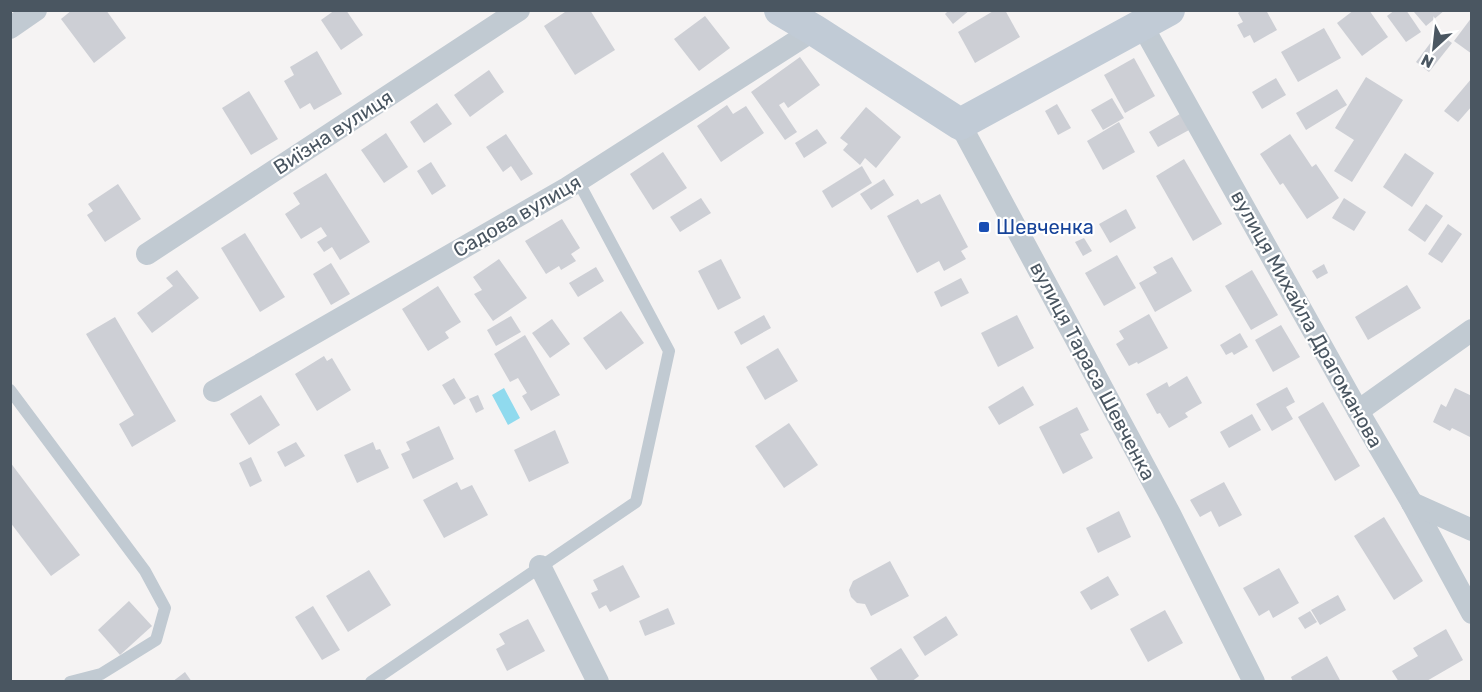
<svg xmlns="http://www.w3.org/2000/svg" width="1482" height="692" viewBox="0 0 1482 692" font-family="Rubik,sans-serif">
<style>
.water{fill:#90daee}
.building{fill:#cdcfd5}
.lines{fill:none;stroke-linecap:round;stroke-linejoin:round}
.lane{stroke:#c1cad2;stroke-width:12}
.street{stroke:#c1cad2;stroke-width:22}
.secondary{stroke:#c1cbd6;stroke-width:32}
.transit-dot{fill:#1a4fb4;stroke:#fff;stroke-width:2}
.labels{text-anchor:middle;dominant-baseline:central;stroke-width:4.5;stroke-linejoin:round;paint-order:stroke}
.street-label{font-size:20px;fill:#4a5661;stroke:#fff}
.transit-label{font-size:20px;fill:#164399;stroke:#fff;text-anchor:start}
</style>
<rect width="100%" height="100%" fill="#f5f3f3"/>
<polygon class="water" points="504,388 520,418 508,425 492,395"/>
<g class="building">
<polygon points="72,10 106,10 126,38 94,63 61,19"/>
<polygon points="335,10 346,10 363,35 341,50 321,20"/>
<polygon points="568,10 590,10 615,50 575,75 544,26"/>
<polygon points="949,10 970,10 953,24 945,14"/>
<polygon points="995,10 1005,10 1020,37 975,63 958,32"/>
<polygon points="1242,10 1266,10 1277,30 1254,43 1250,35 1244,38 1237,25 1243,22 1238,13"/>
<polygon points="1354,10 1369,10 1388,37 1362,56 1337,23"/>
<polygon points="1395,10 1406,10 1421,32 1406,42 1387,16"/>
<polygon points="1416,10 1445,10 1426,26 1414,12"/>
<polygon points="705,16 730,48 699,71 674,39"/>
<polygon points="1472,17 1472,54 1454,41"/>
<polygon points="1324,28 1341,58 1298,82 1281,52"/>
<polygon points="1438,33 1452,43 1429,72 1416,62"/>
<polygon points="317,51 342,94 314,110 310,103 300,109 284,81 294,75 290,67"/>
<polygon points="800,57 820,85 788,108 784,102 779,105 797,132 785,140 751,92"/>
<polygon points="1134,58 1155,96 1125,113 1104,75"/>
<polygon points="489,70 504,92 470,117 454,95"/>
<polygon points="1366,77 1403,100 1352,182 1334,171 1354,140 1335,128"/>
<polygon points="1276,78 1286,95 1262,109 1252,92"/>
<polygon points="1472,78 1472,106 1458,122 1444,111"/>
<polygon points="1337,89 1347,105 1306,130 1296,113"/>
<polygon points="249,91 278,139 251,155 222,108"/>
<polygon points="1112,98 1124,118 1103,130 1091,110"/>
<polygon points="437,103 452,124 424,143 410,122"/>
<polygon points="1057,104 1071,128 1058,135 1045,111"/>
<polygon points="727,105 733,114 746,106 764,133 721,162 697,126"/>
<polygon points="866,107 901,137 876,168 865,158 860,165 843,150 848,144 840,138"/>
<polygon points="1180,114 1189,130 1158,147 1149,132"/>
<polygon points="1119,122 1135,152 1103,170 1087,141"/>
<polygon points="817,129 827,143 804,158 795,143"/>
<polygon points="386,133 408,167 384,183 361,150"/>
<polygon points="506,134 533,174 521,181 511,166 503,172 486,147"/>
<polygon points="1290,134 1312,167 1316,164 1339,198 1307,219 1283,183 1280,185 1260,154"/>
<polygon points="663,152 687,188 653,210 630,174"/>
<polygon points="1405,153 1434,173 1412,207 1383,187"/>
<polygon points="1184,159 1222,224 1193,241 1156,176"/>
<polygon points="431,162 446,186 432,195 417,171"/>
<polygon points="862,166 872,183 832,208 822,191"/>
<polygon points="326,173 370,242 340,260 332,247 324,252 317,242 327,236 321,227 301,239 285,214 300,204 293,193"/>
<polygon points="884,179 894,195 871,210 860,194"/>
<polygon points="118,184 141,219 105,242 87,215 93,211 88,204"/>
<polygon points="940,194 968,247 961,251 966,259 944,271 939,261 917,273 887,216 918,199 921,204"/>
<polygon points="701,198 711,213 680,232 670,217"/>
<polygon points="1344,198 1366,212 1354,231 1332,218"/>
<polygon points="1426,204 1443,216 1425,242 1408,230"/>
<polygon points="1126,209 1136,228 1110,243 1099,224"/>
<polygon points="562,219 580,248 571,254 576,261 561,270 559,266 546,274 525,241"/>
<polygon points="1448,224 1462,234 1442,263 1428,254"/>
<polygon points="245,233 285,297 260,312 221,248"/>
<polygon points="1084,238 1092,251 1083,256 1075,242"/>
<polygon points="1117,255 1136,288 1104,306 1085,273"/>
<polygon points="1172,257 1192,291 1155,312 1139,283 1157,273 1153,267"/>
<polygon points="499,259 527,298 493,321 474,294 482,290 473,277"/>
<polygon points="721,259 741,298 718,310 698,271"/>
<polygon points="331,263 350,294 331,305 313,274"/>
<polygon points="1324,264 1328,273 1317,279 1312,271"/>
<polygon points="596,267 604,281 578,297 569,283"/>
<polygon points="177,270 199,298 152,333 137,313 173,286 166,278"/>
<polygon points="1252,270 1278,315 1251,330 1225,286"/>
<polygon points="961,278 969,293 941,307 934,292"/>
<polygon points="1407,285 1421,308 1368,340 1355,317"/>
<polygon points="438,286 461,322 445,332 449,338 428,351 402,309"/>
<polygon points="621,311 644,343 606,370 583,338"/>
<polygon points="1149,314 1168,348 1138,364 1137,362 1129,366 1116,344 1124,339 1119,331"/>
<polygon points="764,315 771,328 741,345 734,332"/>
<polygon points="1017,315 1034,348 998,367 981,333"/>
<polygon points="511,316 521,332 496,346 487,330"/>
<polygon points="115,317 176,421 132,447 119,424 134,415 86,334"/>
<polygon points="552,319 570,344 550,358 532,333"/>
<polygon points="1281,325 1300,357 1273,372 1255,340"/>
<polygon points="1240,333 1248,347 1234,355 1232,352 1226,355 1220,345"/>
<polygon points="525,335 560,395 531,411 522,396 527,393 518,378 510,382 494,354"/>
<polygon points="778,348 798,381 765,400 746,367"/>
<polygon points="324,356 327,361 332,358 351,390 317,411 295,374"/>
<polygon points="1187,376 1202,403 1185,413 1188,417 1169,428 1160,413 1157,414 1146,394 1167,382 1169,387"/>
<polygon points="454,378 466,398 454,405 442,385"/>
<polygon points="1023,386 1034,405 999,425 988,407"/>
<polygon points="1287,387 1295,402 1286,407 1293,419 1272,431 1256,404"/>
<polygon points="1455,388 1472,396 1472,438 1452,428 1450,431 1433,422 1441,404 1446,407"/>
<polygon points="261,395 280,425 249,445 230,414"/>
<polygon points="478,395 484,409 476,413 469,399"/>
<polygon points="1323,402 1360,466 1335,481 1298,417"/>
<polygon points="1077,407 1089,430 1080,434 1093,458 1063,474 1039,427"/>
<polygon points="1252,414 1261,430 1229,448 1220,432"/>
<polygon points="789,423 818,465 784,488 755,446"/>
<polygon points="439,426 454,459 413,479 401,454 410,450 406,442"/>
<polygon points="555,430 569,463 529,482 514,450"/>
<polygon points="296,442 305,456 285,467 277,452"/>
<polygon points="373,442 376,450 380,449 389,468 357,483 344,455"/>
<polygon points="251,457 262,481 250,487 239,463"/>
<polygon points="10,462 80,555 51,576 10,522"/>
<polygon points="457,482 461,490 472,485 488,515 444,538 423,500"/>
<polygon points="1224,482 1242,515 1219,527 1211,511 1200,517 1190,500"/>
<polygon points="1119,511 1131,537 1098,553 1086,528"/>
<polygon points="1384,517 1423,581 1394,600 1354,536"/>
<polygon points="890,561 909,596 871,616 865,604 857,603 851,597 849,590 853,581"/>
<polygon points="623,565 640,597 610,612 606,605 599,609 591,593 598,590 593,580"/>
<polygon points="1279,568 1299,603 1273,618 1269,610 1259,616 1243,588"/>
<polygon points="369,570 391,605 348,632 326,596"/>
<polygon points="1108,576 1119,595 1091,610 1080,592"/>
<polygon points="1338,595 1346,610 1320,625 1311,610"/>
<polygon points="129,601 152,626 120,655 98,630"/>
<polygon points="313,606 340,650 322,660 295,617"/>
<polygon points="668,608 675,624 645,636 639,621"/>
<polygon points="1165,610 1183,643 1148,662 1130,629"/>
<polygon points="1310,611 1317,622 1305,629 1298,618"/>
<polygon points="946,616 958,635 925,656 913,637"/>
<polygon points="528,619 545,651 507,671 496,649 505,644 499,634"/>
<polygon points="1446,629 1463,660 1425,682 1399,682 1392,671 1418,656 1413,648"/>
<polygon points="901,648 919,676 911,682 879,682 870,668"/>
<polygon points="1327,656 1341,682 1293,682 1291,677"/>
<polygon points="185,672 192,682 172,682"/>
</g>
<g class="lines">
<g class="lane">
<polyline points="10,390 145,571 165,608 156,640 101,674 70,682"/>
<polyline points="371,682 636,502 669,351 578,181"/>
</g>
<g class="street">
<polyline points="1142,25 1358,411 1412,503 1472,613"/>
<polyline points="10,28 36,10"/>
<polyline points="960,124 1170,514 1254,682"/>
<polyline points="147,254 519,10"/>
<polyline points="214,391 567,188 814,30"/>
<polyline points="1358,411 1472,330"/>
<polyline points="1412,503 1472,530"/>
<polyline points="540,566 598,682"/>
</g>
<polyline class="secondary" points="780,10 814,30 960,124 1169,10"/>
</g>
<rect class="transit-dot" x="978" y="221" width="12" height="12" rx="3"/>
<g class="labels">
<g class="street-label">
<text transform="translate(333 132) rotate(-33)">Виїзна вулиця</text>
<text transform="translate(517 216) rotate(-30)">Садова вулиця</text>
<text transform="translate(1307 319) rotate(61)">вулиця Михайла Драгоманова</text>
<text transform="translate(1093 371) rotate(62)">вулиця Тараса Шевченка</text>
</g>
<g class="transit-label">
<text x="996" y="227">Шевченка</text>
</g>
</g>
<rect width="1482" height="692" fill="none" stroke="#4a5661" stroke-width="24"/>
<g transform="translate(1434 48) rotate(207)" stroke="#ffffff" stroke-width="4.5" paint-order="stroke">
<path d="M0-4.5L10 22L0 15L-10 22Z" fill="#4a5661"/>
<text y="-9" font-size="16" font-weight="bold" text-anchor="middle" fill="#4a5661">N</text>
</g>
</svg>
